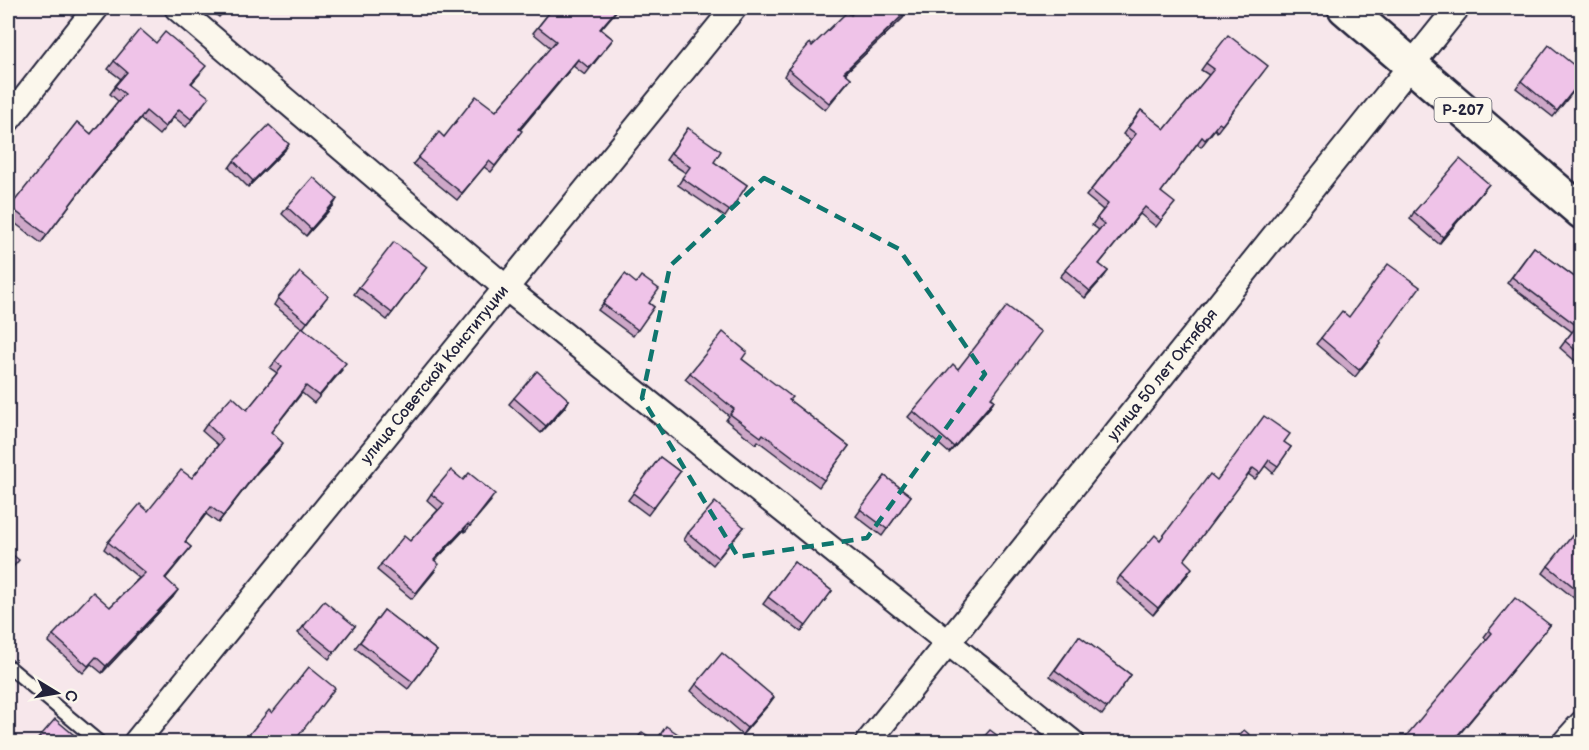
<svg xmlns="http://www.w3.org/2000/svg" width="1589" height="750" viewBox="0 0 1589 750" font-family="'Balsamiq Sans',sans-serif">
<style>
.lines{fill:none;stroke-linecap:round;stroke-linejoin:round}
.lane-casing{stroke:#22223b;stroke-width:16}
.street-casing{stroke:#22223b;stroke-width:28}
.primary-casing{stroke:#22223b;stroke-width:38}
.lane{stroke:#fbf7ec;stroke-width:12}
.street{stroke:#fbf7ec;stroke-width:24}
.primary{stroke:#fbf7ec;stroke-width:33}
.wall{fill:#cea8c8;stroke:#22223b;stroke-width:1.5}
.shaded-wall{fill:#a788a2;stroke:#22223b;stroke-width:1.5}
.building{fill:#efc3e8;stroke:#22223b;stroke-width:1.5}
.marked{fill:none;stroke:#0f766e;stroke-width:4.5;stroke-dasharray:12 8;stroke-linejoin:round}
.labels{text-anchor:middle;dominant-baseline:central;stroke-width:4.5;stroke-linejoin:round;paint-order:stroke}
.shield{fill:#fbf7ec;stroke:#636270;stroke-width:1.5}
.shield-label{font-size:15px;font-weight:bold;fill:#22223b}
.street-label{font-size:16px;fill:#22223b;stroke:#fbf7ec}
</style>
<rect width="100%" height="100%" fill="#f7e7eb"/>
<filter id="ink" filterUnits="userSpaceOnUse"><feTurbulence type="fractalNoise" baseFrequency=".0167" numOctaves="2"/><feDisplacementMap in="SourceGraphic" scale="12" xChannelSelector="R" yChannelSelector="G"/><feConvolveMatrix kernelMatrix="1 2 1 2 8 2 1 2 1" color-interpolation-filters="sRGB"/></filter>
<g filter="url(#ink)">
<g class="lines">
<defs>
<polyline id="lane" points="8,666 99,742"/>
<g id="street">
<polyline points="177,8 506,288 1072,742"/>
<polyline points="8,120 96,8"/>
<polyline points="136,742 734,8"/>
<polyline points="868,742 1457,8"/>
<polyline points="1565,742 1582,723"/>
</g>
<polyline id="primary" points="1345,8 1582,212"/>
</defs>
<use href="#lane" class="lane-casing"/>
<use href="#street" class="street-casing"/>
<use href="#primary" class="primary-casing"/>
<use href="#lane" class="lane"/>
<use href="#street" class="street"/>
<use href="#primary" class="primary"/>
</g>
<g class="wall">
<polygon points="207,8 227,8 219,17"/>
<polygon points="553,8 619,8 601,29 613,39 585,75 573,66 520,130 517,138 491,172 484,167 457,200 413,164 418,158 444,137 496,111 551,48 533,33"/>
<polygon points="1581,8 1581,16 1577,13"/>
<polygon points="851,15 903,18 845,73 851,78 825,110 784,76 788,69 812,46"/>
<polygon points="156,43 200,74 192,83 203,105 186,127 174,117 159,135 140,119 87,182 41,243 8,218 8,210 77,122 91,134 118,101 110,94 121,79 108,69 114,61"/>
<polygon points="1206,63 1263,72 1217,132 1215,129 1201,147 1197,144 1161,192 1170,209 1156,227 1140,214 1099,264 1108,271 1085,298 1060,277 1099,230 1092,225 1103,210 1086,196 1131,140 1123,134 1141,110 1165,129 1209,75 1201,70"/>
<polygon points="1521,81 1581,82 1553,117 1516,88"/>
<polygon points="688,128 714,162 747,185 725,217 678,185 686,173 666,160"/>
<polygon points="284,151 248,187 229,168 234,161"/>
<polygon points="1484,190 1439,244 1410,219 1414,212"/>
<polygon points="333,206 306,236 282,214 287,207"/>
<polygon points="1534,247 1581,282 1581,366 1560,348 1572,332 1507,283"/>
<polygon points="427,267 387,320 354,294 359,287"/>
<polygon points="625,274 649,303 654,307 633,336 598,310"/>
<polygon points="278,298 323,302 303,328 342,370 314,403 302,393 271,432 278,450 255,475 218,523 206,514 185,542 191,547 166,578 173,597 102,673 91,664 83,673 49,642 53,635 110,607 139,578 104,549 108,542 192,478 218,445 202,431 207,424 247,410 277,373 270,368 302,328 274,305"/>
<polygon points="1321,338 1380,342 1381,344 1355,377 1316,344"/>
<polygon points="742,359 789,400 849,446 819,487 758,441 756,444 726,420 729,416 685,379 690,373"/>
<polygon points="958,369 994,400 990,407 949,453 908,417 913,411"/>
<polygon points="514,398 569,400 565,407 541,433 509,404"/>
<polygon points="1284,443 1291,447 1273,473 1265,466 1255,479 1248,474 1184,560 1188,574 1153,615 1116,582 1120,576 1160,540 1217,480"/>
<polygon points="660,457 680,472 648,515 628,500"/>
<polygon points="885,476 911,496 882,536 856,516"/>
<polygon points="463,480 491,501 465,532 464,530 435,561 435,571 412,599 377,570 381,564 410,541 438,510 427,500 431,494"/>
<polygon points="744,527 713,565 684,540 688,533"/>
<polygon points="794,562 832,591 801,632 763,604"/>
<polygon points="1548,566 1581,591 1575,599 1543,573"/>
<polygon points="384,610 437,651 408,689 355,648"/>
<polygon points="1550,625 1545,632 1487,640 1484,637 1489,630"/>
<polygon points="355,626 329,659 298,633 303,627"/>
<polygon points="1079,636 1131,675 1102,715 1050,676"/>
<polygon points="696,684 769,704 742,735 691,691"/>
</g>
<g class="shaded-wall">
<polygon points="907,11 903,18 839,79 844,72"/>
<polygon points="578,59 573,66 514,136 519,129"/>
<polygon points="146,111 140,119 87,182 41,243 93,174"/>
<polygon points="289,144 284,151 248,187 253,181"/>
<polygon points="1489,184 1439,244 1443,237"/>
<polygon points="337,199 333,206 306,236 311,229"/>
<polygon points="1108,271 1103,278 1085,298 1090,291"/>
<polygon points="569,400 565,407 541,433 546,426"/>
<polygon points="994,400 990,407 949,453 954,447"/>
<polygon points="283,443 278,450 255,475 218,523 260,468"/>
<polygon points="468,524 464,530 430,566 434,560"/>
<polygon points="1192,568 1188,574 1153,615 1158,608"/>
<polygon points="178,590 173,597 102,673 106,666"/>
<polygon points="1550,625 1453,742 1452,742"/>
<polygon points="774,697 769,704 742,735 747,728"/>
</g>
<g class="building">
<polygon points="553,8 618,8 600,29 613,39 589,68 578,59 519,129 522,131 495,166 489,161 462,193 418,158 439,132 444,137 476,96 496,111 556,41 538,27"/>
<polygon points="857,8 903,8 907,11 844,72 851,78 829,103 788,69 810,43 812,46 847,12 851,15"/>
<polygon points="140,29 156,43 165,32 206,66 191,83 209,97 191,119 179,109 165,127 146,111 93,174 47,235 10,207 77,122 91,134 125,94 115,86 127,72 114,61"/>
<polygon points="1228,35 1268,66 1222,125 1219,123 1205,140 1202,137 1161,192 1175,203 1161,220 1145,207 1099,264 1108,271 1090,291 1065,270 1104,224 1097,218 1108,204 1091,190 1136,134 1128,128 1141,110 1165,129 1214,69 1206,63"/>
<polygon points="1549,45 1581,71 1581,81 1557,111 1521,81"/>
<polygon points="269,125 289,144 253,181 234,161"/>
<polygon points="688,128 721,151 714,162 747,185 730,211 682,178 690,167 671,153"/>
<polygon points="1460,159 1489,184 1443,237 1414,212"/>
<polygon points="313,177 337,199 311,229 287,207"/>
<polygon points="394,242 427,267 392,313 359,287"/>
<polygon points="1534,247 1581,282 1581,355 1565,341 1577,326 1512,277"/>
<polygon points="1388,264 1420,287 1380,342 1381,344 1359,370 1321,338 1342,311 1349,317"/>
<polygon points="300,272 328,296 307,322 278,298"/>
<polygon points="625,274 636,283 641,276 659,289 649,303 654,307 638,330 603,304"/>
<polygon points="8,277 12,281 8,285"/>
<polygon points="1007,306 1041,332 991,398 994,400 954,447 913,411 953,364 958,369"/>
<polygon points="302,327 346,363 319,396 306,386 271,432 283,443 260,468 223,516 211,507 185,542 191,547 165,578 178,590 106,666 96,657 88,666 53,635 93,592 110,607 145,573 108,542 140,504 148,511 181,470 192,478 223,439 207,424 232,396 247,410 282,367 275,361"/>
<polygon points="723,332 747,352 742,359 792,397 789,400 849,446 824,480 763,434 761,437 730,414 734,409 690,373"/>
<polygon points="537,371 569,400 546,426 514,398"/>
<polygon points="1264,416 1290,434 1284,442 1291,447 1278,466 1269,460 1260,473 1253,468 1184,560 1192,568 1158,608 1120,576 1155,535 1160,540 1210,474 1217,480"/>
<polygon points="660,457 680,472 653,508 633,493"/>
<polygon points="451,470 463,480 469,473 495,494 470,526 468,524 434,560 439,564 416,593 381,564 404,536 410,541 444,504 431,494"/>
<polygon points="885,476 911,496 887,529 860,509"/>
<polygon points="715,502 744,527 718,558 688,533"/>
<polygon points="1579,527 1581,528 1581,590 1580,592 1548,566"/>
<polygon points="8,551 19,560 8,573"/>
<polygon points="794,562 832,591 806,626 768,597"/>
<polygon points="1515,598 1550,625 1452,742 1401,742 1492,633 1489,630"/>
<polygon points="324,601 355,626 334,652 303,627"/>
<polygon points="384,610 437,651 413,682 360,642"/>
<polygon points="1079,636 1131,675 1107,708 1055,670"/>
<polygon points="722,653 774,697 747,728 696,684"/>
<polygon points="309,667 335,688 299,735 308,742 243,742 269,710 272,713"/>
<polygon points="55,719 80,740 79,742 38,742 36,741"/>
<polygon points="666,726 690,742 635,742 642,732 656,741"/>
<polygon points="990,730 1006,742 979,742"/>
<polygon points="1244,730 1258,742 1233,742"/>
</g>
</g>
<path class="marked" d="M764 178 899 249 985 374 867 538 738 557 642 398 670 266Z"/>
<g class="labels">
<rect class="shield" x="1434.5" y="98" width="57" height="24" rx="4.5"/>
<g class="shield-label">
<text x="1463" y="110">Р-207</text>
</g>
<g class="street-label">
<text transform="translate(435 375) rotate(-51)">улица Советской Конституции</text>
<text transform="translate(1163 375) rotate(-51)">улица 50 лет Октября</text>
</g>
</g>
<rect width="1589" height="750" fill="none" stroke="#fbf7ec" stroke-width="30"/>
<rect x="15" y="15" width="1559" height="720" fill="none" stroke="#22223b" stroke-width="2" filter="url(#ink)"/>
<g transform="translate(57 693) rotate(101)" stroke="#fbf7ec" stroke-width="4.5" paint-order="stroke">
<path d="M0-4.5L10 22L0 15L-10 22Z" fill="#22223b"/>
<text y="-9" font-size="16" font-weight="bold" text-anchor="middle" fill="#22223b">С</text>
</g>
</svg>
